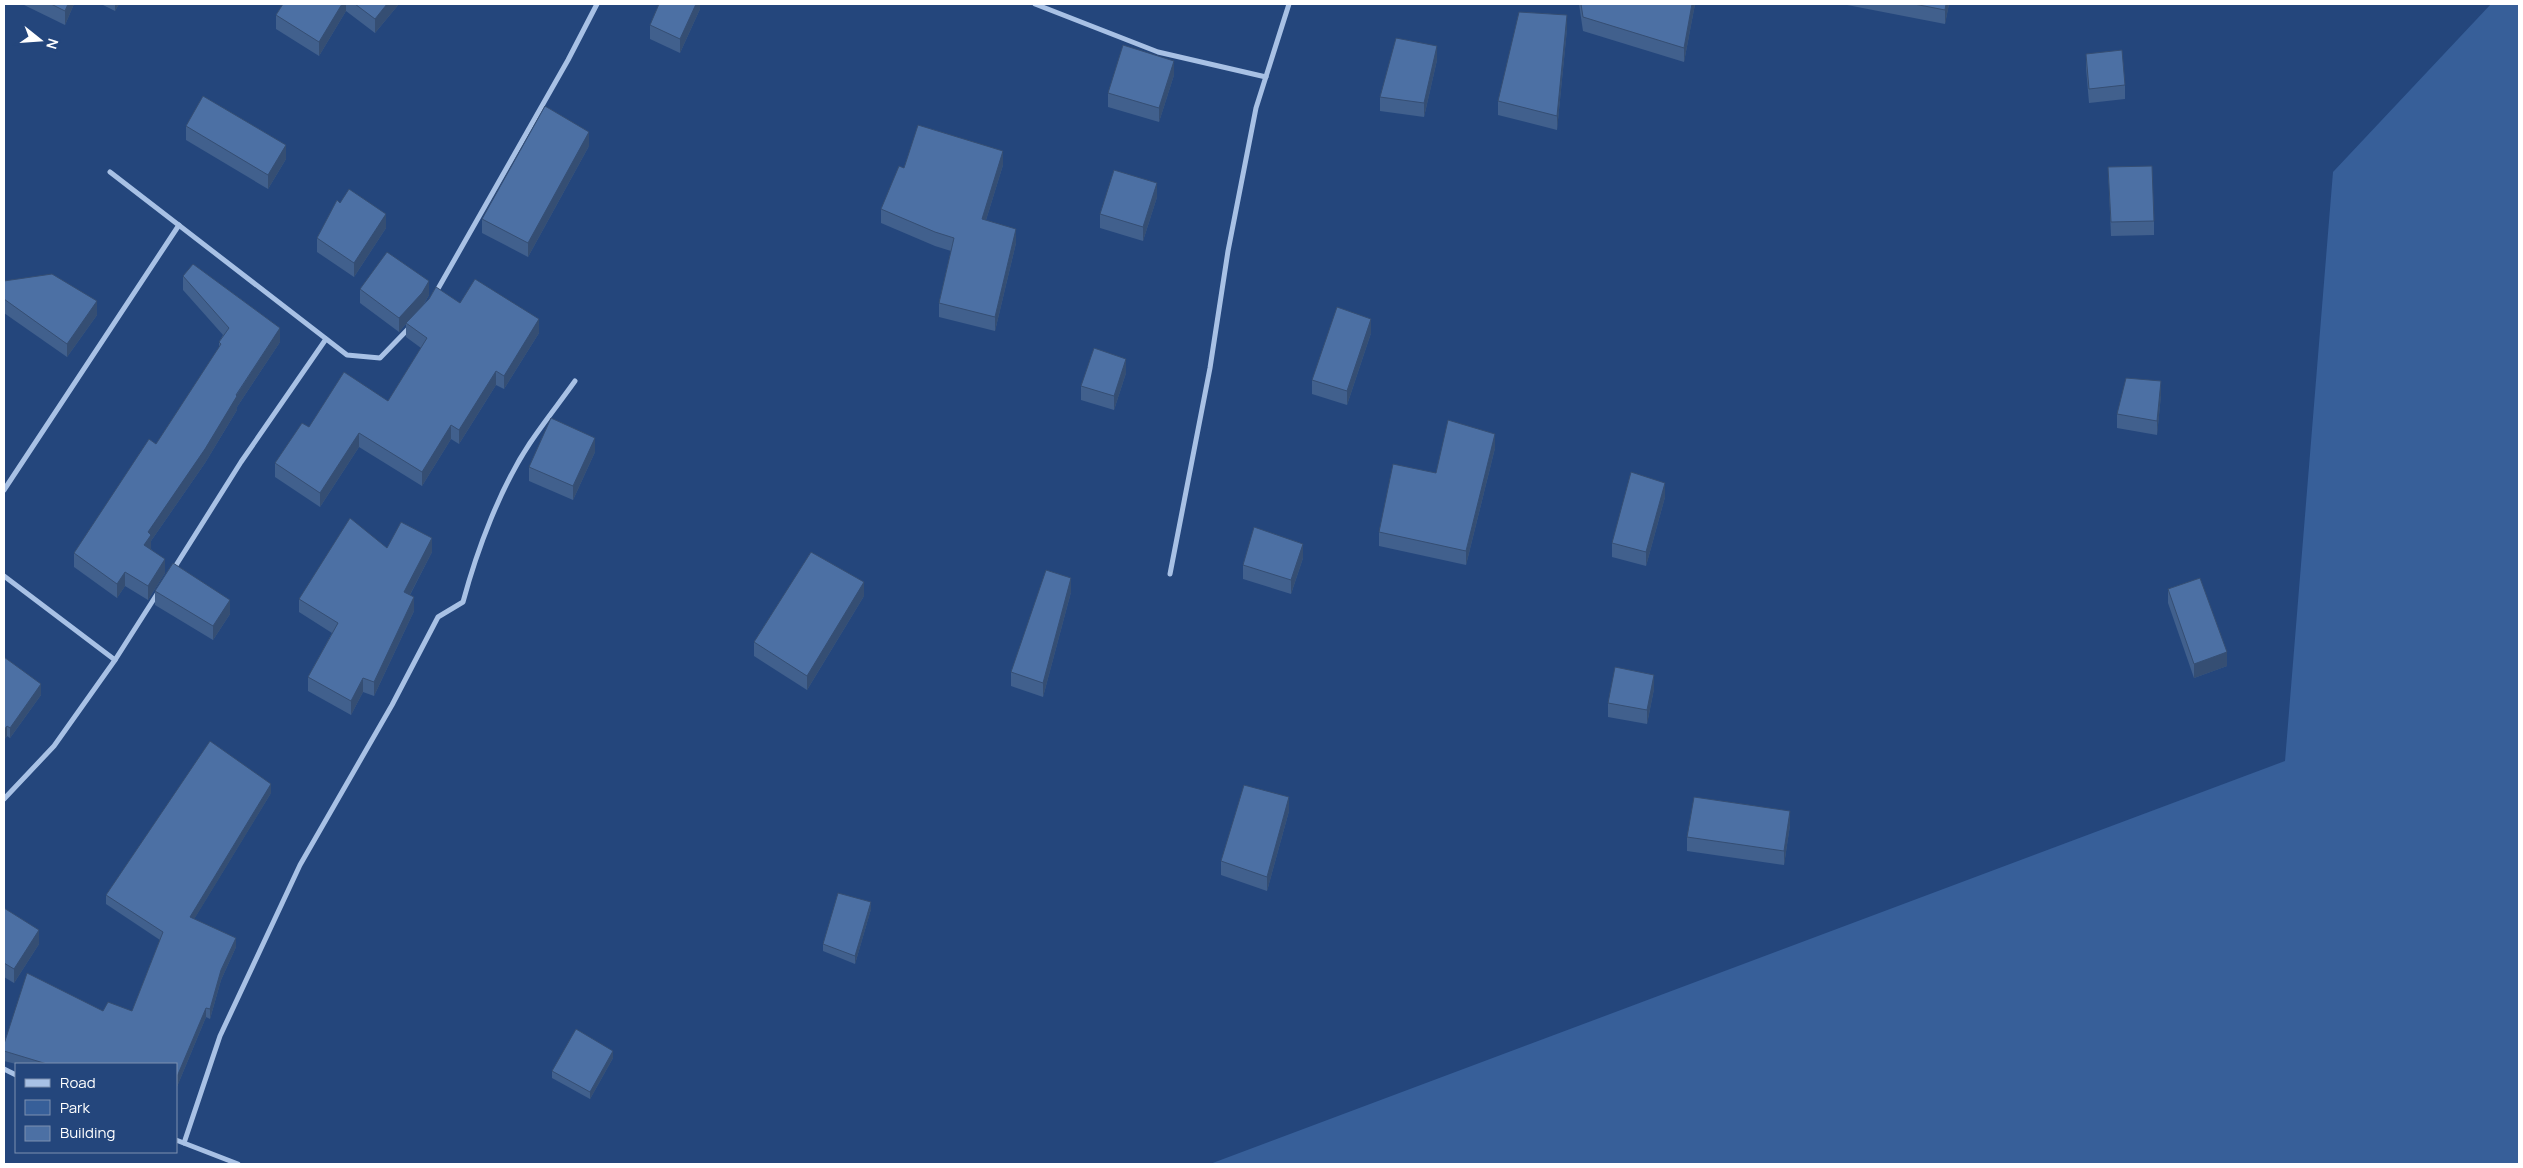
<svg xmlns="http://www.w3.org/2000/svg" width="2523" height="1168" viewBox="0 0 2523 1168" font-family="Manrope,sans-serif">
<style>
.green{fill:#375f99}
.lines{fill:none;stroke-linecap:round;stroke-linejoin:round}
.street{stroke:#a8c1e5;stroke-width:5}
.wall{fill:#41608d}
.shaded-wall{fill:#354e73}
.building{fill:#4c70a4;stroke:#354e73}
</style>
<rect width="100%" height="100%" fill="#24467c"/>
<polygon class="green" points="2491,4 2519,4 2519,1164 1210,1164 2285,761 2333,172"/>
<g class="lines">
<g class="street">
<polyline points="1035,4 1158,52 1266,77"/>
<polyline points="110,172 347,355 380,358 411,326"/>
<polyline points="435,294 568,60 597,4"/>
<polyline points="4,490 179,225"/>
<polyline points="173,570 241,462 326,339"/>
<polyline points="1170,574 1210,368 1228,251 1256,108 1289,4"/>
<polyline points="4,576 115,660 159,591"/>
<polyline points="4,799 54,746 115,660"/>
<polyline points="4,1069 16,1075"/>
<polyline points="176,1140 238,1164"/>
<path d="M184 1143 220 1036 300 865 392 705 438 617 463 602C477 550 500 488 530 443 544 422 560 402 575 381"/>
</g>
</g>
<g class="wall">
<polygon points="22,4 74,4 65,25"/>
<polygon points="101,4 119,4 115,11"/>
<polygon points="283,4 399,4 375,33 346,11 319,56 276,29 276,15"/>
<polygon points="700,4 700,9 680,53 650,39 650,25"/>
<polygon points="1579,4 1695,4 1684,62 1583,31"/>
<polygon points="1842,4 1949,4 1945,24"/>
<polygon points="1567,29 1557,130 1498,115 1498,101"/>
<polygon points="2086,54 2125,85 2125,99 2089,103 2086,68"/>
<polygon points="1437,60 1424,117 1380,111 1380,97"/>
<polygon points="1174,75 1159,122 1108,107 1108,93"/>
<polygon points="186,126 286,159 268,189 186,140"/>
<polygon points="589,146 528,257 482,233 482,219"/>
<polygon points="1003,165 986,220 1016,243 995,331 939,317 939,303 951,251 935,246 881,223 881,209 904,168"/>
<polygon points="2108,167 2154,221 2154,235 2111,236"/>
<polygon points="1157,197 1143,241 1100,228 1100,214"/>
<polygon points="340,203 386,228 354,277 317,252 317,238"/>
<polygon points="183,276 280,342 237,407 237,410 205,463 151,541 151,549 165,573 148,600 125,586 117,598 74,567 74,553 156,444 219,348 219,342 223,335 183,290"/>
<polygon points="4,281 97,315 67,357 4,313"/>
<polygon points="360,289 429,295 424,304 460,303 539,333 504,389 496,385 459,444 451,439 422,486 359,447 320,507 275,477 275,463 309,427 388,401 421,348 406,337 406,324 399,332 360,303"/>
<polygon points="1371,333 1347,405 1312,394 1312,380"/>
<polygon points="1126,373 1114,410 1081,400 1081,386"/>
<polygon points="2161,395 2157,435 2117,428 2117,414"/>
<polygon points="1495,448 1466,565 1379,546 1379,532 1436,473"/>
<polygon points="595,452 573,500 529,481 529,467"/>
<polygon points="1665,497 1646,566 1612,557 1612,543"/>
<polygon points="387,548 432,552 410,595 414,611 374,696 363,692 351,715 308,691 308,677 332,633 299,612 299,599"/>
<polygon points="1303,558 1291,594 1243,579 1243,565"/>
<polygon points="2168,589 2227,666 2194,678 2168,603"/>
<polygon points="155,591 230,614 213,640 155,605"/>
<polygon points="1071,592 1043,697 1011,686 1011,672"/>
<polygon points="864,596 807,690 754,656 754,642"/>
<polygon points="4,657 41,695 10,738 7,736 4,740"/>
<polygon points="1654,689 1647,724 1608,717 1608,703"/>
<polygon points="271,793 194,919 236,947 221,980 210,1019 206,1017 176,1089 176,1064 16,1064 4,1061 4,1044 132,1011 160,940 106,904 106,895"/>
<polygon points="1289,811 1267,891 1221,875 1221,861"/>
<polygon points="1790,825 1784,865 1687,851 1687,837"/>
<polygon points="4,908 39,944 14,983 4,977"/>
<polygon points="871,909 855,964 823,951 823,944"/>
<polygon points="613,1058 590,1099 552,1078 552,1071"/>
</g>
<g class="shaded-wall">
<polygon points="68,4 74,4 65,25 65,11"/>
<polygon points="115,4 119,4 115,11"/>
<polygon points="342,4 346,4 346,11 319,56 319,42"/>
<polygon points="387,4 399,4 375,33 375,19"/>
<polygon points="696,4 700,4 700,9 680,53 680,39"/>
<polygon points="1692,4 1695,4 1684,62 1684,48"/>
<polygon points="1946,4 1949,4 1945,24 1945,10"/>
<polygon points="1567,15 1567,29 1557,130 1557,116"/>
<polygon points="1437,46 1437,60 1424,117 1424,103"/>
<polygon points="1174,61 1174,75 1159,122 1159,108"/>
<polygon points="589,132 589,146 528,257 528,243"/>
<polygon points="286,145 286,159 268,189 268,175"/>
<polygon points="1003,151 1003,165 982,233 982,219"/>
<polygon points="1157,183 1157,197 1143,241 1143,227"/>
<polygon points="386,214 386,228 354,277 354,263"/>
<polygon points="1016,229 1016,243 995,331 995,317"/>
<polygon points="429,281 429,295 422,307 406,323 406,324 399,332 399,318"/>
<polygon points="97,301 97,315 67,357 67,344"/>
<polygon points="539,319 539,333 504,389 504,376"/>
<polygon points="1371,319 1371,333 1347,405 1347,391"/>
<polygon points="280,328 280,342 237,407 237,410 205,463 151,541 151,549 144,559 144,545 148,532"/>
<polygon points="1126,359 1126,373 1114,410 1114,396"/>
<polygon points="496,371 496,385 459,444 459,430"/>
<polygon points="2161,381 2161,395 2157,435 2157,421"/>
<polygon points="451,425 451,439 422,486 422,472"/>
<polygon points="359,433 359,447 320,507 320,493"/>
<polygon points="1495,434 1495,448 1466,565 1466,551"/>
<polygon points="595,438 595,452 573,500 573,486"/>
<polygon points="1665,483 1665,497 1646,566 1646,552"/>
<polygon points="432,538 432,552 404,606 404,592"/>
<polygon points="1303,544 1303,558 1291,594 1291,580"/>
<polygon points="165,559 165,573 148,600 148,586"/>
<polygon points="125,572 125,586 117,598 117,584"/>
<polygon points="1071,578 1071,592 1043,697 1043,683"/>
<polygon points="864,582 864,596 807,690 807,676"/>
<polygon points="414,597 414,611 374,696 374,682"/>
<polygon points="230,600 230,614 213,640 213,626"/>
<polygon points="2227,652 2227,666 2194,678 2194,664"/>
<polygon points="1654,675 1654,689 1647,724 1647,710"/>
<polygon points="363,678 363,692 351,715 351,701"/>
<polygon points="41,684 41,695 10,738 10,728"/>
<polygon points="7,726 7,736 4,740 4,730"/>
<polygon points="271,784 271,793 190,926 190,917"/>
<polygon points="1289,797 1289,811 1267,891 1267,877"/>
<polygon points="1790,811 1790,825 1784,865 1784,851"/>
<polygon points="871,902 871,909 855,964 855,956"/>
<polygon points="39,930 39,944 14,983 14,969"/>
<polygon points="236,938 236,947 221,980 210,1019 210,1009 221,970"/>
<polygon points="206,1008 206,1017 176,1089 176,1079"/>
<polygon points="613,1051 613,1058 590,1099 590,1092"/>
</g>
<g class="building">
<polygon points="51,4 68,4 65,11"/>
<polygon points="283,4 342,4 319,42 276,15"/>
<polygon points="355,4 387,4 375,19"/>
<polygon points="659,4 696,4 680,39 650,25"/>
<polygon points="1581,4 1692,4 1684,48 1583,17"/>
<polygon points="1914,4 1946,4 1945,10"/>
<polygon points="1519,12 1567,15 1557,116 1498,101"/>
<polygon points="1396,38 1437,46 1424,103 1380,97"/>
<polygon points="1123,45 1174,61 1159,108 1108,93"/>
<polygon points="2122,50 2125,85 2089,89 2086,54"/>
<polygon points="203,96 286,145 268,175 186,126"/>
<polygon points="545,106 589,132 528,243 482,219"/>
<polygon points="918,125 1003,151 982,219 1016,229 995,317 939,303 954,238 935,232 881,209 899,166 904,168"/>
<polygon points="2152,166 2154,221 2111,222 2108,167"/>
<polygon points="1114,170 1157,183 1143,227 1100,214"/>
<polygon points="349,189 386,214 354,263 317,238 337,200 340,203"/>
<polygon points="387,252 429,281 422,293 399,318 360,289"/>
<polygon points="193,264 280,328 236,395 237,396 205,449 148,532 151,535 144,545 165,559 148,586 125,572 117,584 74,553 149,439 156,444 221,344 219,342 229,328 183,276"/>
<polygon points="52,274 97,301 67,344 4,299 4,281"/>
<polygon points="475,279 539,319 504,376 496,371 459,430 451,425 422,472 359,433 320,493 275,463 302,423 309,427 344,372 388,401 427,338 406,323 429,299 436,287 460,303"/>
<polygon points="1337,307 1371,319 1347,391 1312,380"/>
<polygon points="1094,348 1126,359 1114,396 1081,386"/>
<polygon points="2126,378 2161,381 2157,421 2117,414"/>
<polygon points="551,418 595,438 573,486 529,467"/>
<polygon points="1448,420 1495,434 1466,551 1379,532 1393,464 1436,473"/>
<polygon points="1631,472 1665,483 1646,552 1612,543"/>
<polygon points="350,518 387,548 401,522 432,538 404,592 414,597 374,682 363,678 351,701 308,677 338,623 299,599"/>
<polygon points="1254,527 1303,544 1291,580 1243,565"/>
<polygon points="811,552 864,582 807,676 754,642"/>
<polygon points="173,563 230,600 213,626 155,591"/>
<polygon points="1046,570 1071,578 1043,683 1011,672"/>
<polygon points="2200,578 2227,652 2194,664 2168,589"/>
<polygon points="4,657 41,684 10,728 7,726 4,730"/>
<polygon points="1615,667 1654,675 1647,710 1608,703"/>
<polygon points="210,741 271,784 190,917 236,938 221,970 210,1009 206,1008 176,1079 176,1064 47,1064 4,1051 4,1044 27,973 103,1011 108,1002 132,1011 163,932 106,895"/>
<polygon points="1244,785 1289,797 1267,877 1221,861"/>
<polygon points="1694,797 1790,811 1784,851 1687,837"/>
<polygon points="838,893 871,902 855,956 823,944"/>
<polygon points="4,908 39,930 14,969 4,963"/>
<polygon points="576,1029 613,1051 590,1092 552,1071"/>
</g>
<rect width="2523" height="1168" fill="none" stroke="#ffffff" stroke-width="10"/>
<rect x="15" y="1063" width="162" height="90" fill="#24467c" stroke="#7c90b0"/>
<rect x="25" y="1079" width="25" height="8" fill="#a8c1e5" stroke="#7c90b0"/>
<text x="60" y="1088" font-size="15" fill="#ffffff">Road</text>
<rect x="25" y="1100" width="25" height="15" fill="#375f99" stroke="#7c90b0"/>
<text x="60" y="1113" font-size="15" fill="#ffffff">Park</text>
<rect x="25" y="1126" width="25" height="15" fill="#4c70a4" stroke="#7c90b0"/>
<text x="60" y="1138" font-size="15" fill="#ffffff">Building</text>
<g transform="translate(40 40) rotate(107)" stroke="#24467c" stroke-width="4" paint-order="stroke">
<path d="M0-4L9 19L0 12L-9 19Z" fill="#ffffff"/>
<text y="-8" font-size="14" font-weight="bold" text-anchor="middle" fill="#ffffff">N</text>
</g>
</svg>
